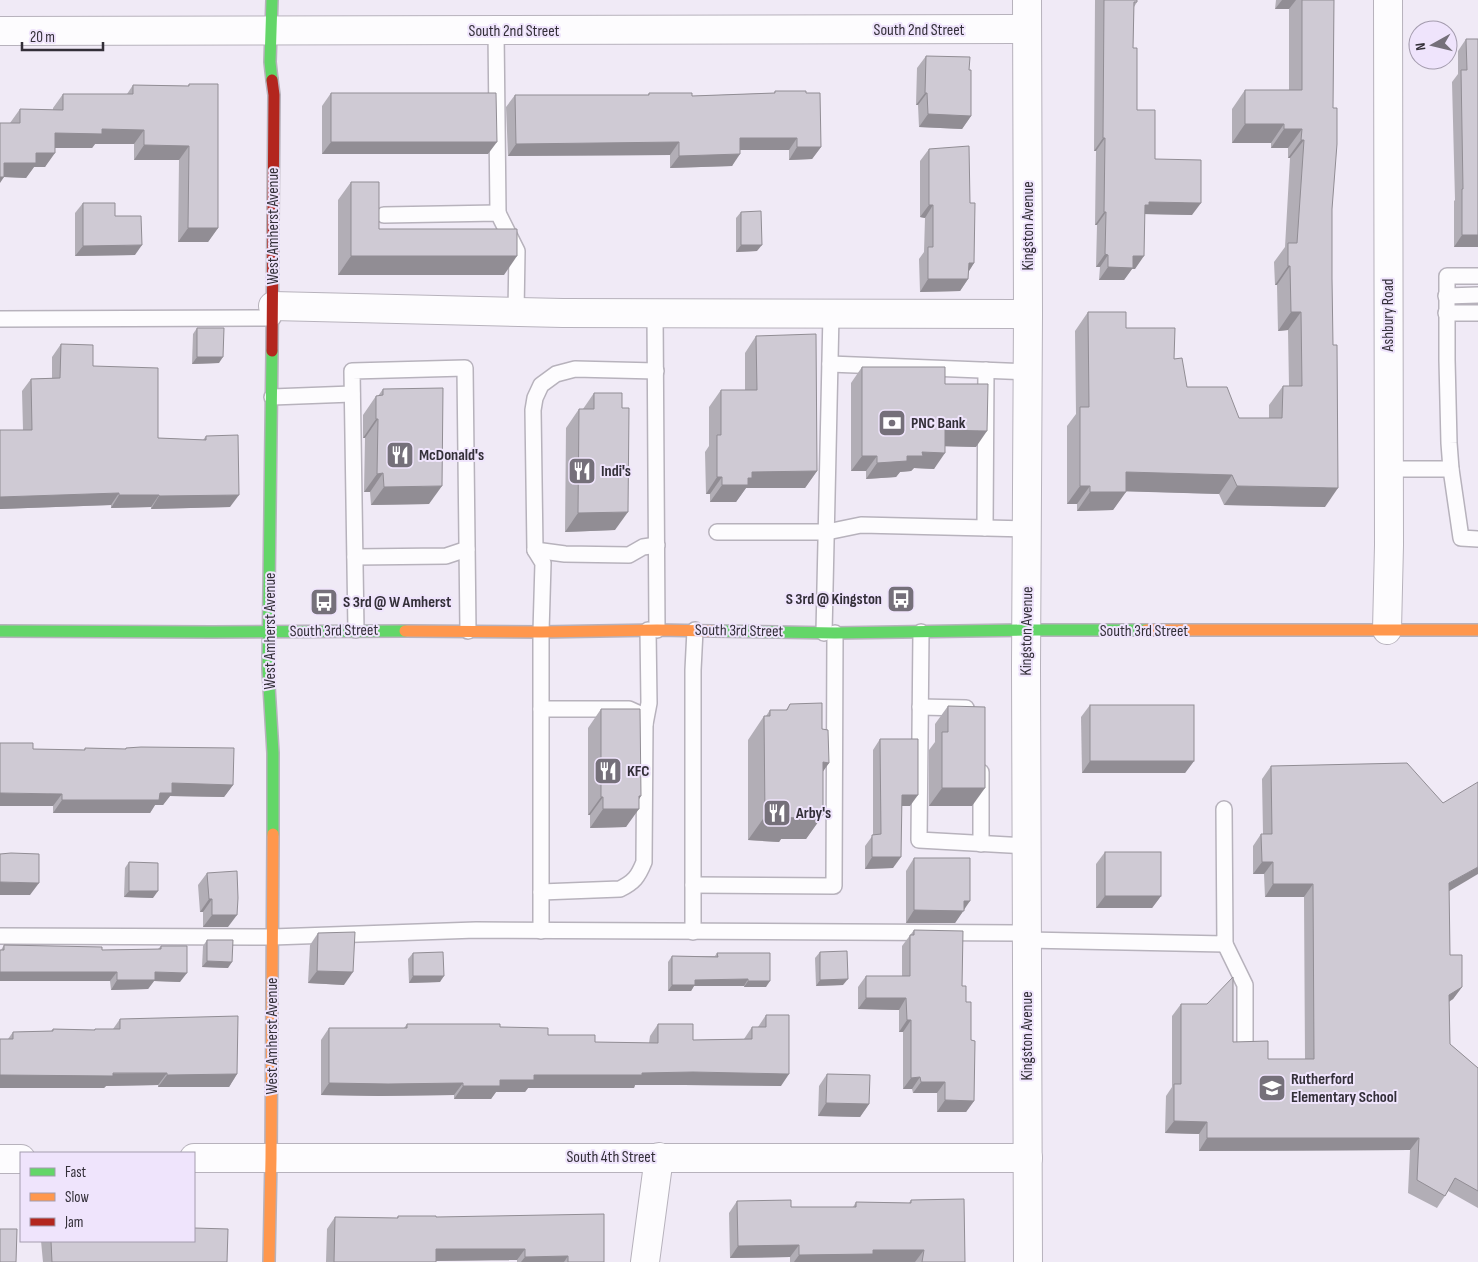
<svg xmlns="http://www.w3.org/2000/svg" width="1478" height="1262" viewBox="0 0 1478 1262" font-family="'Sofia Sans Condensed',sans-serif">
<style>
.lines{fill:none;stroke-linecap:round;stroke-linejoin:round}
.lane-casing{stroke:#b7b2bc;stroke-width:18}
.street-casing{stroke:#b7b2bc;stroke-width:30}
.fast-casing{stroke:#b7b2bc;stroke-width:14}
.slow-casing{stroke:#b7b2bc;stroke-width:14}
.jam-casing{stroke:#b7b2bc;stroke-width:14}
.lane{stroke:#fdfcfe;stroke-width:15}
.street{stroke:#fdfcfe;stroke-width:28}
.fast{stroke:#63d668;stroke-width:11}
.slow{stroke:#ff974d;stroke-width:11}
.jam{stroke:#b3261e;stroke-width:11}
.wall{fill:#b2aeb6}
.shaded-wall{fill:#918d94}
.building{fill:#cfcad4;stroke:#918d94}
.labels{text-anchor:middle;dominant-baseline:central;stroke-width:4;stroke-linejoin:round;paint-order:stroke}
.street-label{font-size:16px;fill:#332f38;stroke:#efe4fc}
.poi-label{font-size:16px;font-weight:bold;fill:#332f38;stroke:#efe4fc;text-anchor:start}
</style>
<rect width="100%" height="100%" fill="#f0eaf6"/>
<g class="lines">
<defs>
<g id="lane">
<polyline points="496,31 498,213"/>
<polyline points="384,215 498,213 517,251 516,312"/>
<polyline points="1478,276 1447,276 1447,360 1449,443 1451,469 1461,538 1478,539"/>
<polyline points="1446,296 1478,295"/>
<polyline points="655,313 657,630"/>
<polyline points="1446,313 1478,313"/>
<polyline points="0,319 273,318"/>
<polyline points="830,364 1028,372"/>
<polyline points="272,397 352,394"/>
<polyline points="1388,469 1451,469"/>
<polyline points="985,528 986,370"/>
<polyline points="717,532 827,532 861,525 1027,529"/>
<polyline points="535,550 565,554 629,555 643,547 657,545"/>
<polyline points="355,557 446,556 467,549"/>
<polyline points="356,630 352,371 465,368 468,631"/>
<polyline points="921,632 919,840 1027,846"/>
<polyline points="824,633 831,314"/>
<polyline points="920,707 966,708"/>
<polyline points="645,724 649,703 648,630"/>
<polyline points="981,772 981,844"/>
<polyline points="693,885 834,886 835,633"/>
<path d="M541 892 620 889C634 882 638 877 644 862L645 724 640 714 629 709H541"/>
<polyline points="541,931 541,632 543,563 535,550 533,410 535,398 541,385 556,374 575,369 656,371"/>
<polyline points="693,932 693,670 695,630"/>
<polyline points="0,936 272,937 476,930 1027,933"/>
<polyline points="1027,940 1225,944 1224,809"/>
<polyline points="1225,944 1245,985 1245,1041"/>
</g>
<g id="street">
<polyline points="1027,0 1028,314 1026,667 1028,1262"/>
<polyline points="0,31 1027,29"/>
<polyline points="273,306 563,313 1028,314"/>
<polyline points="1387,630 1389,545 1388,0"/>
<polyline points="194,1158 1028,1158"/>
<polyline points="0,1159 21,1159"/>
<polyline points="645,1262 659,1157"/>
</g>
<g id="fast">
<polyline points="272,0 270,62 272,80"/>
<polyline points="272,351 268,669 273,753 273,834"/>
<polyline points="0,631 212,632 405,631"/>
<polyline points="713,631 835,633 1026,630 1146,630"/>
</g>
<g id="slow">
<polyline points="1146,630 1478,630"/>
<polyline points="405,631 541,632 657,630 713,631"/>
<polyline points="269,1262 271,1158 273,834"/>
</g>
<polyline id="jam" points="272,80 274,95 272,351"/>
</defs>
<use href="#lane" class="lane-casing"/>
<use href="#street" class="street-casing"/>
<use href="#fast" class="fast-casing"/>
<use href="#slow" class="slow-casing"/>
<use href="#jam" class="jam-casing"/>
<use href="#lane" class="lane"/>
<use href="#street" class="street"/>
<use href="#fast" class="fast"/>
<use href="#slow" class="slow"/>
<use href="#jam" class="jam"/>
</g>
<g class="wall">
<polygon points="1095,0 1137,0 1137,2 1134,7 1133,48 1137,110 1155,159 1192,215 1145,214 1135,269 1132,269 1124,280 1099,280 1100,267 1096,267 1097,225 1095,225 1096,151 1094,151"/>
<polygon points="1276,0 1334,0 1332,209 1325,507 1224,505 1219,494 1126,491 1113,510 1077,511 1077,504 1067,504 1067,426 1076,414 1075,331 1088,312 1126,328 1174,359 1187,387 1239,418 1269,418 1269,405 1283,386 1289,386 1288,330 1278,331 1277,285 1275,285 1274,262 1285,247 1290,158 1288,158 1288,148 1271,148 1271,143 1232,143 1232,109 1245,90 1289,90 1289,9 1275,9"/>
<polygon points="1466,39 1478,247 1454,247 1454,201 1455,200 1452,82 1458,74 1458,51"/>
<polygon points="926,56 969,70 971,116 962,129 919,127 918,105 916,105 917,68"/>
<polygon points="189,84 218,228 208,242 178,242 179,160 134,160 134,144 95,144 92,148 55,148 45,167 34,167 26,178 4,177 10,123 20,109 53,110 53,108 63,94 127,94 133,85 188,86"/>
<polygon points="775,91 821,147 812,159 789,160 789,150 740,150 732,166 670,168 670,155 508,156 506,107 515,95 648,95 649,93 692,96 774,93"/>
<polygon points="331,93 488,154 322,154 322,106"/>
<polygon points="929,149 970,203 974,263 968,272 968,279 960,291 920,292 919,259 924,252 925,218 920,217 920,161"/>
<polygon points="351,182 379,229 504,275 338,275 338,200"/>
<polygon points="83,203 135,255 75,256 75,213"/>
<polygon points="741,212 757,251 736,252 736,218"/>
<polygon points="197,328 219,363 192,364 193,334"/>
<polygon points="756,336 817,471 805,488 746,488 736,502 710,502 710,494 706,494 705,452 709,446 709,407 721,390 745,390 745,353"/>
<polygon points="61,344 93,366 158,438 203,440 206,436 230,507 151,509 151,507 111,508 111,505 0,509 0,430 23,430 22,391 31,379 52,378 52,357"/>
<polygon points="862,367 945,384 976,447 945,446 934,469 914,468 911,471 900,472 896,477 866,479 866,471 851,471 851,383"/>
<polygon points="383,389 429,504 371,505 370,492 364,492 365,438 363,438 363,415 376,396 378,396"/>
<polygon points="594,393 615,530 565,532 566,428 579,409 583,409"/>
<polygon points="790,704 822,729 829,763 823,771 823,815 806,839 781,839 779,842 748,840 748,740 764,716 766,716 770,710 786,710"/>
<polygon points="1090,705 1194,761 1185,773 1082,773 1081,717"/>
<polygon points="948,706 972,806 929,806 929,750 935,742 935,724"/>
<polygon points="601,709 639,800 626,827 590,828 590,815 588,815 588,728"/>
<polygon points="880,739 910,806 902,806 893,868 865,869 865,846 873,835 873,750"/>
<polygon points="85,748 125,749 126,748 233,785 224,797 170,796 163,805 155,805 150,813 53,813 53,806 33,749 84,750"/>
<polygon points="1271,766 1449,891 1450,955 1462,987 1453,999 1449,1002 1450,1044 1478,1068 1478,1208 1448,1191 1437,1208 1408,1193 1410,1150 1199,1151 1199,1134 1165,1133 1166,1096 1172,1087 1172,1016 1181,1004 1233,1042 1268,1059 1305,1059 1304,897 1265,897 1264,874 1253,874 1253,846 1261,834 1263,834 1262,779"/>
<polygon points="1105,852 1161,896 1152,908 1096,908 1096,864"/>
<polygon points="914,858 964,910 955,923 906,923 906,871"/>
<polygon points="129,862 153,898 124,897 125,868"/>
<polygon points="207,873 228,927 203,927 203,912 200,912 198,885"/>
<polygon points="914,930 962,986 966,1002 971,1040 974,1101 966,1112 937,1112 937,1093 913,1093 912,1089 903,1089 903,1032 899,1032 899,1010 858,1009 858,987 866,976 902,976 902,946"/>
<polygon points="318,933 344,985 308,983 310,945"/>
<polygon points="207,940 228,968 202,967 203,946"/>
<polygon points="4,945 102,950 158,949 161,946 180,982 154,981 148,989 111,990 110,981 0,981 0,950 1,950"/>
<polygon points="820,952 843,985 816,986 815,958"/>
<polygon points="413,953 440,982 409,983 408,959"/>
<polygon points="717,953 766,987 744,987 744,986 694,986 691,991 668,991 668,962 672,956 715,956"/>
<polygon points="766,1015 781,1086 684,1085 635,1085 634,1088 528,1088 525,1092 496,1092 491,1099 454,1099 454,1095 379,1096 321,1095 321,1040 329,1028 404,1028 407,1024 500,1027 548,1035 595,1042 649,1043 650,1036 658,1024 693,1040 744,1039 752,1027 758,1027"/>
<polygon points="120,1019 237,1074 229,1087 158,1087 158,1085 106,1086 104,1088 8,1039 13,1032 51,1031 53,1029 94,1030 95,1029 113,1029"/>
<polygon points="827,1074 869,1104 860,1117 818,1116 819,1086"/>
<polygon points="911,1200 965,1262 790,1262 790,1257 730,1258 729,1213 737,1201 791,1207 853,1207 856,1202 909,1203"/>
<polygon points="398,1216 436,1217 604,1262 517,1262 517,1260 436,1261 436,1262 326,1262 327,1229 335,1217 397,1218"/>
<polygon points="41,1241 194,1241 227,1262 43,1262"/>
</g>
<g class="shaded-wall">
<polygon points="1282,0 1296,0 1289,9 1275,9"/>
<polygon points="925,93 927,93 918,105 916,105"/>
<polygon points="928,114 971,116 962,129 919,127"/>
<polygon points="1245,124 1284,124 1271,143 1232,143"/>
<polygon points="102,129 144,130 134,144 95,144 92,148 45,148 55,133"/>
<polygon points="1284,129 1302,129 1288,148 1271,148"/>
<polygon points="740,138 797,138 789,150 731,150"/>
<polygon points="1103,138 1105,138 1096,151 1094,151"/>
<polygon points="1301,140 1304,140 1290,158 1288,158"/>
<polygon points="331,142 497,142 488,154 322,154"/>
<polygon points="679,142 670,155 508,156 516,144"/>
<polygon points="144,145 189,146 179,160 134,160"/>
<polygon points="797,147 821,147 812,159 789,160"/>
<polygon points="36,153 55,153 45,167 34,167 26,178 4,177 0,183 0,169 4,163"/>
<polygon points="740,154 732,166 670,168 679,156"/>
<polygon points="1149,202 1201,203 1192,215 1142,214 1145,205"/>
<polygon points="929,205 933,205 925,218 920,217"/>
<polygon points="1104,212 1106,212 1097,225 1095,225"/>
<polygon points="188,228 218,228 208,242 178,242"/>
<polygon points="1462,235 1478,235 1478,247 1454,247"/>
<polygon points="142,245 135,255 75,256 83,246"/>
<polygon points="741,245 762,245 757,251 736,252"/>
<polygon points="1105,254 1108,255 1100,267 1096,267"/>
<polygon points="351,256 517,256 504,275 338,275"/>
<polygon points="1133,256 1144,256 1135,269 1132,269 1124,280 1099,280 1108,267"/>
<polygon points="969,263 974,263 966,276"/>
<polygon points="1288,266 1290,266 1277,285 1275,285"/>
<polygon points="928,279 968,279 960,291 920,292"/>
<polygon points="1291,312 1301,312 1288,330 1278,331"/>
<polygon points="197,357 223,357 219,363 192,364"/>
<polygon points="376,419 378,419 365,438 363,438"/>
<polygon points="945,430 987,431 976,447 933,446"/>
<polygon points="922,452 945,453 934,469 914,468 911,471 900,472 896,477 866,479 877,463"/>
<polygon points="862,456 877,456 866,471 851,471"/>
<polygon points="817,471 805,488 746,488 736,502 710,502 722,485 752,472"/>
<polygon points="1126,472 1232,475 1219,494 1113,491"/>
<polygon points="383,473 370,492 364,492 377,474"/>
<polygon points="717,477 722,477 710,494 706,494"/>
<polygon points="442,486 429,504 371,505 384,487"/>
<polygon points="1080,486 1090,486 1077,504 1067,504"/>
<polygon points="1237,486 1338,488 1325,507 1224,505"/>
<polygon points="1090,492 1126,492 1113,510 1077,511"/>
<polygon points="119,493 111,505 0,509 0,497"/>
<polygon points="119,495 159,495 151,507 111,508"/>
<polygon points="239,495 230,507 151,509 159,496"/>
<polygon points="628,512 615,530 565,532 578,513"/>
<polygon points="1090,761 1194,761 1185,773 1082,773"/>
<polygon points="823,762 829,763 812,787"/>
<polygon points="172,783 233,785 224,797 170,796 163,805 155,805 150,813 53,813 62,800 160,793"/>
<polygon points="942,788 985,788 972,806 929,806"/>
<polygon points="0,793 62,794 53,806 0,806"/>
<polygon points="902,795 918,795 910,806 894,806"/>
<polygon points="639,796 641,796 633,809 639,809 626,827 590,828 603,809"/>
<polygon points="601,797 603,797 590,815 588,815"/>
<polygon points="823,815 806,839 781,839 779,842 748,840 765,816"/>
<polygon points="872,857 901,857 893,868 865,869"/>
<polygon points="1262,862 1273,862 1264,874 1253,874"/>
<polygon points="1478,867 1478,874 1441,896 1449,883"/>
<polygon points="0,882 39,883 30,895 0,895"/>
<polygon points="1273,884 1313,884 1304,897 1265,897"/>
<polygon points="129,891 158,891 153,898 124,897"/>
<polygon points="1105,896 1161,896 1152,908 1096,908"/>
<polygon points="209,899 212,899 203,912 200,912"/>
<polygon points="964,901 970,901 955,923 906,923 914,910"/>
<polygon points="212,915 237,915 228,927 203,927"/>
<polygon points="207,961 232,962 228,968 202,967"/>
<polygon points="317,971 353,972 344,985 308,983"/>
<polygon points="0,972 117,972 110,981 0,981"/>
<polygon points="155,972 187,973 180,982 154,981 148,989 111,990 117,980"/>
<polygon points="413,976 444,976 440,982 409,983"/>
<polygon points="748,979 744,986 694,986 691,991 668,991 672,985 695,980"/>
<polygon points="848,979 843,985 816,986 820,980"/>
<polygon points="748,981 770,981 766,987 744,987"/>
<polygon points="1462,987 1453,999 1440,1007 1449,995"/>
<polygon points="866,998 906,998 899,1010 858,1009"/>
<polygon points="907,1020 911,1020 903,1032 899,1032"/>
<polygon points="693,1072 789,1074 781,1086 684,1085 635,1085 634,1088 528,1088 525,1092 496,1092 491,1099 454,1099 463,1086 534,1075"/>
<polygon points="167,1073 158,1085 106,1086 104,1088 0,1088 0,1075"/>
<polygon points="237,1074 229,1087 158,1087 167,1075"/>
<polygon points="920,1077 912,1089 903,1089 911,1078"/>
<polygon points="921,1082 945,1082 937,1093 913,1093"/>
<polygon points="329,1083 463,1083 454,1095 379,1096 321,1095"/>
<polygon points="945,1100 974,1101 966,1112 937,1112"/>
<polygon points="826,1103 869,1104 860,1117 818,1116"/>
<polygon points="1174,1121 1207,1122 1199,1134 1165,1133"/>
<polygon points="1207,1138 1419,1138 1410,1150 1199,1151"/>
<polygon points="799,1245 790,1257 730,1258 738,1246"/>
<polygon points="436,1249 525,1249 517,1260 428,1261"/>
<polygon points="873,1250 924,1250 915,1262 794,1262 799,1255"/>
<polygon points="568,1256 564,1262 521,1262 525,1257"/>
</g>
<g class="building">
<polygon points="1104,0 1137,0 1137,2 1134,2 1133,48 1137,48 1137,110 1155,110 1155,159 1201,160 1201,203 1149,202 1149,205 1145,205 1144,256 1133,256 1133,268 1108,267 1108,255 1105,254 1106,212 1104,212 1105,138 1103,138"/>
<polygon points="1302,0 1334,0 1333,108 1337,108 1337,144 1332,209 1332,279 1333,345 1337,345 1338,488 1237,486 1232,475 1126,472 1126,492 1090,492 1090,486 1080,486 1080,407 1089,407 1088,312 1126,312 1126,328 1175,328 1174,359 1182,358 1187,387 1227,387 1239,418 1282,418 1283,386 1302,386 1301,312 1291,312 1290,266 1288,266 1288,243 1297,243 1304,140 1301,140 1302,129 1284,129 1284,124 1245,124 1245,90 1302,90"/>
<polygon points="1466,39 1478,39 1478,235 1462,235 1462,189 1463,189 1461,70 1467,70"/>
<polygon points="926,56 970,57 969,70 971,70 971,116 928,114 927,93 925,93"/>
<polygon points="189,84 218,84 218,228 188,228 189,146 144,145 144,130 102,129 102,134 55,133 55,153 36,153 36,163 4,163 4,177 0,177 0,123 20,123 20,109 63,110 63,94 133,94 133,85 189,86"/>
<polygon points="775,91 806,91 806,93 820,93 821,147 797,147 797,138 740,138 740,154 679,156 679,142 516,144 515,95 649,95 649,93 692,93 692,96 775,93"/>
<polygon points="331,93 496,93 497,142 331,142"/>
<polygon points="969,146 970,203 975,203 974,263 969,263 968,279 928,279 928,247 933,247 933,205 929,205 929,149"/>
<polygon points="351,182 379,182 379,229 517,229 517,256 351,256"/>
<polygon points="83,203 115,203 115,216 141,216 142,245 83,246"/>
<polygon points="761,211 762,245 741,245 741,212"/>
<polygon points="197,328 224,328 223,357 197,357"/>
<polygon points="816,334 817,471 752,472 752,478 748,478 748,485 722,485 722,477 717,477 717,435 721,435 721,390 757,390 756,336"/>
<polygon points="61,344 93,345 93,366 158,368 158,438 206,440 206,436 238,435 239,495 159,496 159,495 119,495 119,493 0,497 0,430 32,430 31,379 60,378"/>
<polygon points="862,367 945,367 945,384 988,384 987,431 945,430 945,453 922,452 923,456 907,456 907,461 877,463 877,456 862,456"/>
<polygon points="443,388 442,486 384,487 383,473 377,474 378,419 376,419 376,396 383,395 383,389"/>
<polygon points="594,393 622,393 622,408 629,408 628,512 578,513 579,409 594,409"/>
<polygon points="822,703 822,729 828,730 829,763 823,762 823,815 796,815 796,818 765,816 764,716 770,716 770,710 787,710 790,704"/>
<rect x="1090" y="705" width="104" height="56"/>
<polygon points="948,706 985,707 985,788 942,788 942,732 948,732"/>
<polygon points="601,709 640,709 641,796 639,796 639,809 603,809 603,797 601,797"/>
<polygon points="880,739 918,739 918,795 902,795 901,857 872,857 872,835 881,834"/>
<polygon points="0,743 33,743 33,749 85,750 85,748 126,749 126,748 141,747 234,748 233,785 172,783 172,793 160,793 159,800 62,800 62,794 0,793"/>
<polygon points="1407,763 1443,803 1478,782 1478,867 1449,883 1450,955 1462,955 1462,987 1449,995 1450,1044 1478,1068 1478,1191 1455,1178 1445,1196 1417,1180 1419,1138 1207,1138 1207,1122 1174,1121 1174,1084 1181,1084 1181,1004 1207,1004 1233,977 1233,1042 1268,1041 1268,1059 1314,1059 1313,884 1273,884 1273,862 1262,862 1261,834 1272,834 1271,766"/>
<rect x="1105" y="852" width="56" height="44"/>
<polygon points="11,853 39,854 39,883 0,882 0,854"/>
<polygon points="914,858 970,858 970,901 964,901 964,911 914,910"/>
<polygon points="129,862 158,863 158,891 129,891"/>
<polygon points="237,871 238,898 237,915 212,915 212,899 209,899 207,873"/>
<polygon points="914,930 963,931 962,986 966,986 966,1002 971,1002 971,1040 975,1041 974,1101 945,1100 945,1082 921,1082 920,1077 911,1078 911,1020 907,1020 906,998 866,998 866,976 910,976 910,935 914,935"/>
<polygon points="355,932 353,972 317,971 318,933"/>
<polygon points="207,940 233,940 232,962 207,961"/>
<polygon points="4,945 102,947 102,950 161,949 161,946 187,946 187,973 155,972 155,980 117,980 117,972 0,972 0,950 4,950"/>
<polygon points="847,951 848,979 820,980 820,952"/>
<polygon points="443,952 444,976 413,976 413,953"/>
<polygon points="717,953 770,953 770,981 748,981 748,979 695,980 695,985 672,985 672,956 718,957"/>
<polygon points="766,1015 789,1015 789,1074 693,1072 642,1073 642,1075 534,1075 534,1080 500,1080 500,1086 463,1086 463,1083 388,1084 329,1083 329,1028 407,1028 407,1024 500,1024 500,1027 548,1028 548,1035 595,1035 595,1042 658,1043 658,1024 693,1024 693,1040 752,1039 752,1027 766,1027"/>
<polygon points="238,1016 237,1074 167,1075 167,1073 113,1073 113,1076 0,1075 0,1039 13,1039 13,1032 53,1031 53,1029 95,1030 95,1029 120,1029 120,1019"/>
<polygon points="827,1074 870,1075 869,1104 826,1103"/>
<polygon points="964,1199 965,1262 922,1262 924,1250 873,1250 873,1254 799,1255 799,1245 738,1246 737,1201 791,1200 791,1207 856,1207 856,1202 911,1203 911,1200"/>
<polygon points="604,1214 604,1262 568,1262 568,1256 525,1257 525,1249 436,1249 436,1262 334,1262 335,1217 398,1218 398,1216 436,1216 436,1217"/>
<polygon points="194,1228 228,1229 227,1262 52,1262 51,1241 194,1241"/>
<polygon points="0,1229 17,1229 16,1262 0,1262"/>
</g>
<defs>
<symbol id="bank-square" viewBox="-11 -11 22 22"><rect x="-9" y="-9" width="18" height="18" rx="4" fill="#75707a" stroke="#efe4fc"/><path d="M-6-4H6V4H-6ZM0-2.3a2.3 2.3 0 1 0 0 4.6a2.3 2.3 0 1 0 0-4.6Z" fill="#fff"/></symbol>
<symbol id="restaurant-square" viewBox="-11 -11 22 22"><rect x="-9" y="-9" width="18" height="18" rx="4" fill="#75707a" stroke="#efe4fc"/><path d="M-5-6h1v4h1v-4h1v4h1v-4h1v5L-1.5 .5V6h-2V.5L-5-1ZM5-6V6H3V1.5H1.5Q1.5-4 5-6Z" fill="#fff"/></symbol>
<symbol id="bus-square" viewBox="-11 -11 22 22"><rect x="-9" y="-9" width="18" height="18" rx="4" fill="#75707a" stroke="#efe4fc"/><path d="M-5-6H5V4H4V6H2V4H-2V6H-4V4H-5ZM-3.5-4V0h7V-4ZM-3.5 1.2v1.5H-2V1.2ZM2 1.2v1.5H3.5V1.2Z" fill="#fff"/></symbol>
<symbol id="school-square" viewBox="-11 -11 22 22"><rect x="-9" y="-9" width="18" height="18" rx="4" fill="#75707a" stroke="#efe4fc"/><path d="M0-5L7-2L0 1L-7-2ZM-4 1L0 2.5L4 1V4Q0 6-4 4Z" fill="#fff"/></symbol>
</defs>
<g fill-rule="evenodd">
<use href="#bank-square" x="876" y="407" width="32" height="32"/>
<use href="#restaurant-square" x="384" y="439" width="32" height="32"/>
<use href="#restaurant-square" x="566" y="455" width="32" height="32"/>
<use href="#bus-square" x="885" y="583" width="32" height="32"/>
<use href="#bus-square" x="308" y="586" width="32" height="32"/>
<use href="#restaurant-square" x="592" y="755" width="32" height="32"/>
<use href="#restaurant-square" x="761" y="797" width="32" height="32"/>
<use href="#school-square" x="1256" y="1072" width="32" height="32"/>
</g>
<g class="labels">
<g class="street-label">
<text x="919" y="30">South 2nd Street</text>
<text x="514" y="31">South 2nd Street</text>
<text transform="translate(273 226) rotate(-90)">West Amherst Avenue</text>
<text transform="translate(1028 226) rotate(-90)">Kingston Avenue</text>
<text transform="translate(1388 315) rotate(-90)">Ashbury Road</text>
<text transform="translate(270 631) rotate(-90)">West Amherst Avenue</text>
<text transform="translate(334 631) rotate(-1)">South 3rd Street</text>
<text transform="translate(739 631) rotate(1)">South 3rd Street</text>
<text transform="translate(1027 631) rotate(-89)">Kingston Avenue</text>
<text x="1144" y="631">South 3rd Street</text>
<text transform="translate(272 1036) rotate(-90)">West Amherst Avenue</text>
<text transform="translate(1027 1036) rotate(-90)">Kingston Avenue</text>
<text x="611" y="1157">South 4th Street</text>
</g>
<g class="poi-label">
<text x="911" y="423">PNC Bank</text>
<text x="419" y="455">McDonald's</text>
<text x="601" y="471">Indi's</text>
<text x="882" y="599" text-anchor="end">S 3rd @ Kingston</text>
<text x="343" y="602">S 3rd @ W Amherst</text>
<text x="627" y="771">KFC</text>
<text x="796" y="813">Arby's</text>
<text x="1291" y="1079">Rutherford<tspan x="1291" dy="18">Elementary School</tspan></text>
</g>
</g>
<rect x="20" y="1152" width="175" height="90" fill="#efe4fc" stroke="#a49cae"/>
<rect x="30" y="1168" width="25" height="8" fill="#63d668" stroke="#a49cae"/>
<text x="65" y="1177" font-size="15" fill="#332f38">Fast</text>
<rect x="30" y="1193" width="25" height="8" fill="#ff974d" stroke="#a49cae"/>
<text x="65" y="1202" font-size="15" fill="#332f38">Slow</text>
<rect x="30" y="1218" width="25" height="8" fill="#b3261e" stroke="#a49cae"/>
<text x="65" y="1227" font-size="15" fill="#332f38">Jam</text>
<g transform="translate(1433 45) rotate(262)"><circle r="24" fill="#efe4fc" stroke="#a49cae"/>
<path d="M0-4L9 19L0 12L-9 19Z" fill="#75707a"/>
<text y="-8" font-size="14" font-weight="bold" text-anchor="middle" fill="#332f38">N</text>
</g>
<path d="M22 42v8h81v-8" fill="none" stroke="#332f38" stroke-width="2.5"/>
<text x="30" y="42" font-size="15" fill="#332f38" stroke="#efe4fc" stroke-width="4" paint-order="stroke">20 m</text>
</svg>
